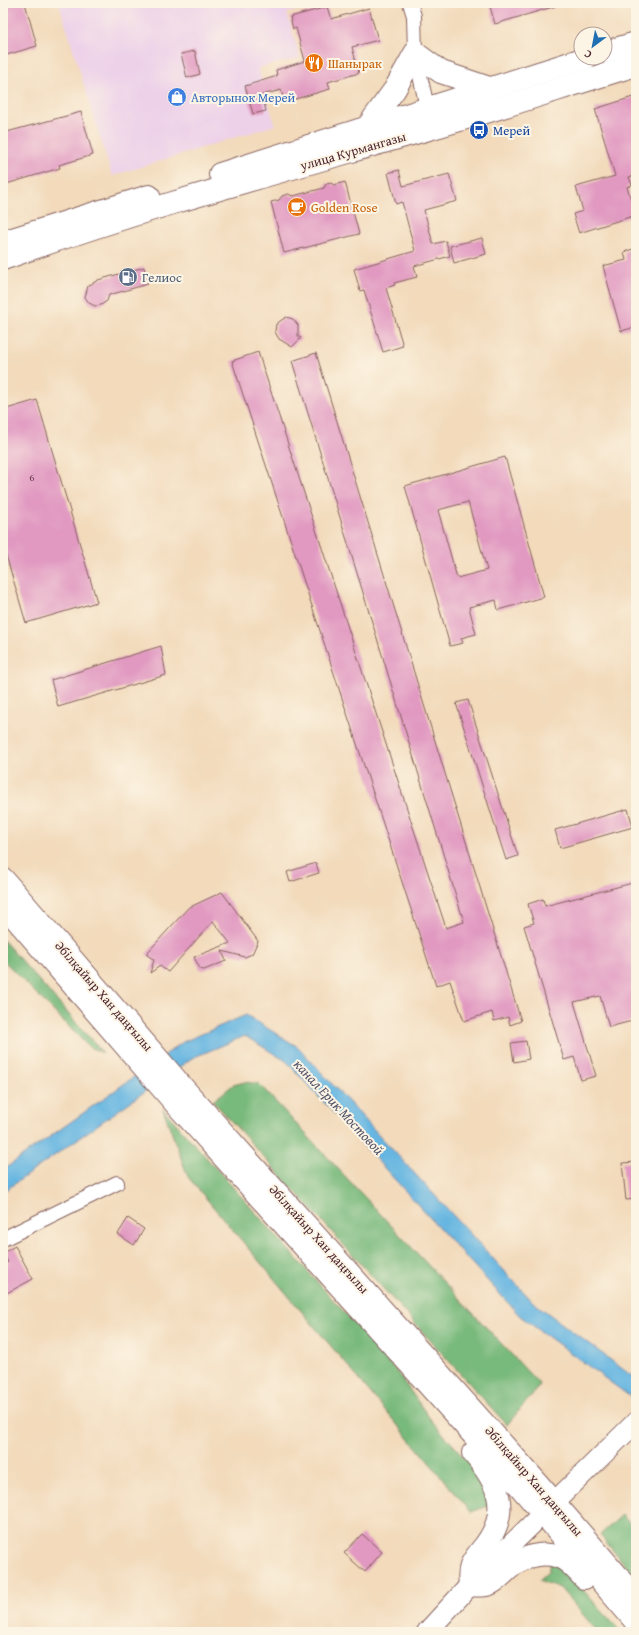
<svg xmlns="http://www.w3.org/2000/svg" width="639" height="1635" viewBox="0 0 639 1635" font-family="'Gentium Book Plus',serif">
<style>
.built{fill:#edd1e9}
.forest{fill:#78b97b;stroke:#616c53}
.water{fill:#66b6e1;stroke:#586a86}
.building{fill:#e199c1;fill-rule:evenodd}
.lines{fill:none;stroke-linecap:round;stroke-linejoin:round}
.street-casing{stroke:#85605d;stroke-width:16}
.secondary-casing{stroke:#85605d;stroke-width:22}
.primary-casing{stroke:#85605d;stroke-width:24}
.street{stroke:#fff;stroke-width:14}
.secondary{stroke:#fff;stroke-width:20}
.primary{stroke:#fff;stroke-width:22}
.labels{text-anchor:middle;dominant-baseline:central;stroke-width:4;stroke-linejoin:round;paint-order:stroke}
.number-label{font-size:11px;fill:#703e50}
.food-label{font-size:13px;fill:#c56008;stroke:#fcf5e5;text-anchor:start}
.shop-label{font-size:13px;fill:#366cbe;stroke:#fcf5e5;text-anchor:start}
.transit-label{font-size:13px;fill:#164399;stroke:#fcf5e5;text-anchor:start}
.street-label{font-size:13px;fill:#4a1f2b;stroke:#fcf5e5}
.service-label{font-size:13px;fill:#4e5e75;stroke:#fcf5e5;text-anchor:start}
.water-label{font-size:14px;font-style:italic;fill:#54546b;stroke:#fcf5e5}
</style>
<rect width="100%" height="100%" fill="#fcf5e5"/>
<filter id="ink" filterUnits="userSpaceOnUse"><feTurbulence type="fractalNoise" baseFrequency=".025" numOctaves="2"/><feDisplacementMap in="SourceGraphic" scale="8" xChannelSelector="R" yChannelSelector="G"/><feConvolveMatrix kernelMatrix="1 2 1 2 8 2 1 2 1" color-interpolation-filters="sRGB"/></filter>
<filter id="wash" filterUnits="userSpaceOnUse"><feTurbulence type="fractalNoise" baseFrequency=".012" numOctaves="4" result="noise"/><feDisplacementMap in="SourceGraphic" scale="16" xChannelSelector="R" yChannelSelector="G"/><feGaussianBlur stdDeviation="0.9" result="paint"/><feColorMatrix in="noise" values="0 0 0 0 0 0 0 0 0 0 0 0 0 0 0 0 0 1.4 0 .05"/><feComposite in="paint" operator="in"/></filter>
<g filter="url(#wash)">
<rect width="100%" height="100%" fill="#f2dabb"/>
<polygon class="built" points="59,3 326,3 287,13 300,58 258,68 275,125 112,176"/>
<g class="forest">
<polygon points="3,940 103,1053 89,1047 3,960"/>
<polygon points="245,1082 259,1084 540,1385 507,1425 213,1101 233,1085"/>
<polygon points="163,1109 394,1368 431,1420 487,1483 494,1504 471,1512 188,1177"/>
<polygon points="622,1515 636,1530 636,1578 600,1535"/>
<polygon points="550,1563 563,1568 621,1632 598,1632 560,1588 539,1580 548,1572"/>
</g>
<polygon class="water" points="246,1015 298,1047 533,1302 636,1379 636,1401 520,1316 286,1061 245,1036 192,1058 3,1192 3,1170 183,1042"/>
<g id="blocks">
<g class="building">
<polygon points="3,3 25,3 37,46 3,56"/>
<polygon points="489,3 556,3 556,6 495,24"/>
<polygon points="327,7 331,19 369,8 378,40 352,47 359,73 328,82 330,89 285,102 281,90 262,95 266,111 253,114 245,86 277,76 276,70 305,61 296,28 293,29 290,17"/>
<polygon points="195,51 200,74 187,78 181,54"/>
<polygon points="636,96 636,175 629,177 632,185 627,187 636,215 579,233 573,214 583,211 576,187 615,176 595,109"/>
<polygon points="81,112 93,155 59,165 60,168 3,185 3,133"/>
<polygon points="399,170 403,186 449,174 457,201 424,210 433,244 446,241 450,256 414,266 417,277 394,283 395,285 386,288 403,346 383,352 364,290 360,291 354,269 415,251 402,202 396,204 388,173"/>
<polygon points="345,182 359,234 284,253 271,202 279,200 282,196 288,194 293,196 324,188 326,184 331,183 334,185"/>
<polygon points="482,238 486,254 454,263 450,246"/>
<polygon points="636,248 636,327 621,331 603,266 626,260 624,252"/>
<polygon points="144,267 148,284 109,295 107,301 101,305 95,306 89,303 85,297 88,286 98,280"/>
<polygon points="286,317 293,319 298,325 298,336 301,338 292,347 279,339 275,332 276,324"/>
<polygon points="258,352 446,928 464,922 292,361 316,353 521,1021 510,1025 508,1017 494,1021 492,1012 464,1021 450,981 436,986 232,361"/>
<polygon points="37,400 97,602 26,623 3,545 3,410"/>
<path d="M505 457 544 597 498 610 496 600 469 607 476 634 461 638 463 643 450 646 405 486ZM468 502 487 570 457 578 438 510Z"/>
<polygon points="161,646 166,675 58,707 51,680"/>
<polygon points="468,700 518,856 506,860 456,703"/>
<polygon points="628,809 633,827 560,848 555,830"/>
<polygon points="316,863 319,873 290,882 287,872"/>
<polygon points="636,882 636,1020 609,1027 600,996 574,1002 596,1076 581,1080 574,1057 564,1060 524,926 534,923 528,904 543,899 545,906"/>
<polygon points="222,892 258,941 252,954 245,957 222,951 226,961 204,970 200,969 194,957 230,943 213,921 168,972 160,966 150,973 154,960 146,954 188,908"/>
<polygon points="526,1041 529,1059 514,1062 511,1043"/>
<polygon points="636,1162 636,1199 626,1200 622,1163"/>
<polygon points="128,1218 144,1229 134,1245 118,1234"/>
<polygon points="15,1246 33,1279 3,1295 3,1265 8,1262 3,1253"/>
<polygon points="362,1534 382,1552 365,1572 344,1553"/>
</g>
</g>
</g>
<g filter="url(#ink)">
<use href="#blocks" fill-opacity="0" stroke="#85605d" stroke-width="1"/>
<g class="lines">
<defs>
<g id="street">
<polyline points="410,3 414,16 415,53 429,116"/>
<polyline points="3,1239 117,1183"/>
</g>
<polyline id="secondary" points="427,1632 470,1585 636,1422"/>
<g id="primary">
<polyline points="605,52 636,43"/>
<polyline points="368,126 395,89 415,53 441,72 489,88"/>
<polyline points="220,174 586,58"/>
<polyline points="3,242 149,196"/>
<path d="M3 259C143 208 287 170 429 129 499 109 567 86 636 65"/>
<polyline points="3,879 185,1090 533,1478 636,1597"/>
<polyline points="3,904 174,1102 522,1489 636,1622"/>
<path d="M473 1453C498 1482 511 1510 486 1544 474 1560 467 1564 470 1585 494 1588 495 1580 512 1566 528 1554 552 1549 569 1563 574 1567 579 1573 584 1578"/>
</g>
</defs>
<use href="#street" class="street-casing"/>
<use href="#secondary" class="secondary-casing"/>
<use href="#primary" class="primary-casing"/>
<use href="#street" class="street"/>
<use href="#secondary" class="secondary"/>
<use href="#primary" class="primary"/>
</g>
</g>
<defs>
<symbol id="restaurant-disc" viewBox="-11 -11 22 22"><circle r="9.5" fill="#e8710a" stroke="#fcf5e5"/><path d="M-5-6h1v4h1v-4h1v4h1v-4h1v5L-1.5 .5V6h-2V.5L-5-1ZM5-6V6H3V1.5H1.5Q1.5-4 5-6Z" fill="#fff"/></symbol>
<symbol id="shop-disc" viewBox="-11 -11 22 22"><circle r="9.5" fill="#3f7fe0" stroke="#fcf5e5"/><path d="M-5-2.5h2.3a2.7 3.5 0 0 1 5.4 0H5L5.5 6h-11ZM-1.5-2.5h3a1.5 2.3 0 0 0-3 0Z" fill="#fff"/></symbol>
<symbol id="bus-disc" viewBox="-11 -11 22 22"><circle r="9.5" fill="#1a4fb4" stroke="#fcf5e5"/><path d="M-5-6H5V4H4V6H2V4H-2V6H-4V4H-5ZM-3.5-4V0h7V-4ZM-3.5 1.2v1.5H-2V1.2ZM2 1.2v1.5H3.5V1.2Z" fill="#fff"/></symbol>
<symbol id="cafe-disc" viewBox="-11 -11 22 22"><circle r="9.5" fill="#e8710a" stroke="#fcf5e5"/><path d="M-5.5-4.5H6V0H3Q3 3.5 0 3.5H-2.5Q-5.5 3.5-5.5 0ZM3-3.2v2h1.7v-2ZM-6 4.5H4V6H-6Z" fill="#fff"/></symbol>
<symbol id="fuel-disc" viewBox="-11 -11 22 22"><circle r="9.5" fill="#5c6f8a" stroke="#fcf5e5"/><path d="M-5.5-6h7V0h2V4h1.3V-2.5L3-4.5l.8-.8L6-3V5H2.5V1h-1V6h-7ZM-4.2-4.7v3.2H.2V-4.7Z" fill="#fff"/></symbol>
</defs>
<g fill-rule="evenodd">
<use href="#restaurant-disc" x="303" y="52" width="22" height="22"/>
<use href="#shop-disc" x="166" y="86" width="22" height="22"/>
<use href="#bus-disc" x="468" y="119" width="22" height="22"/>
<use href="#cafe-disc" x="286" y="196" width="22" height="22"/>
<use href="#fuel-disc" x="117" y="266" width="22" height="22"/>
</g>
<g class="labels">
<g class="number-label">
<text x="32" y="477">6</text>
</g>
<g class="food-label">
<text x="328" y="63">Шанырак</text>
<text x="311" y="207">Golden Rose</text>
</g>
<g class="shop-label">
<text x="191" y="97">Авторынок Мерей</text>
</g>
<g class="transit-label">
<text x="493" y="130">Мерей</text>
</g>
<g class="street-label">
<text transform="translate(353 151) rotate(-16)">улица Курмангазы</text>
<text transform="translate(104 996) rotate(49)">Әбілқайыр Хан даңғылы</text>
<text transform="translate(319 1239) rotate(48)">Әбілқайыр Хан даңғылы</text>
<text transform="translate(534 1481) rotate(49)">Әбілқайыр Хан даңғылы</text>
</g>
<g class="service-label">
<text x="142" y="277">Гелиос</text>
</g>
<g class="water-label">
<text transform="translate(339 1107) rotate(47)">канал Ерик Мостовой</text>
</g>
</g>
<rect width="639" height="1635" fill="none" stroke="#fcf5e5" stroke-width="16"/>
<g transform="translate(593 46) rotate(212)"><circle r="19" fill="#fcf5e5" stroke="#b59f9b"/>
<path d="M0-3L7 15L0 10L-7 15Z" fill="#1f6fb2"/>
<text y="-6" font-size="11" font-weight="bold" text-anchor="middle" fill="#4a1f2b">С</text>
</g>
</svg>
